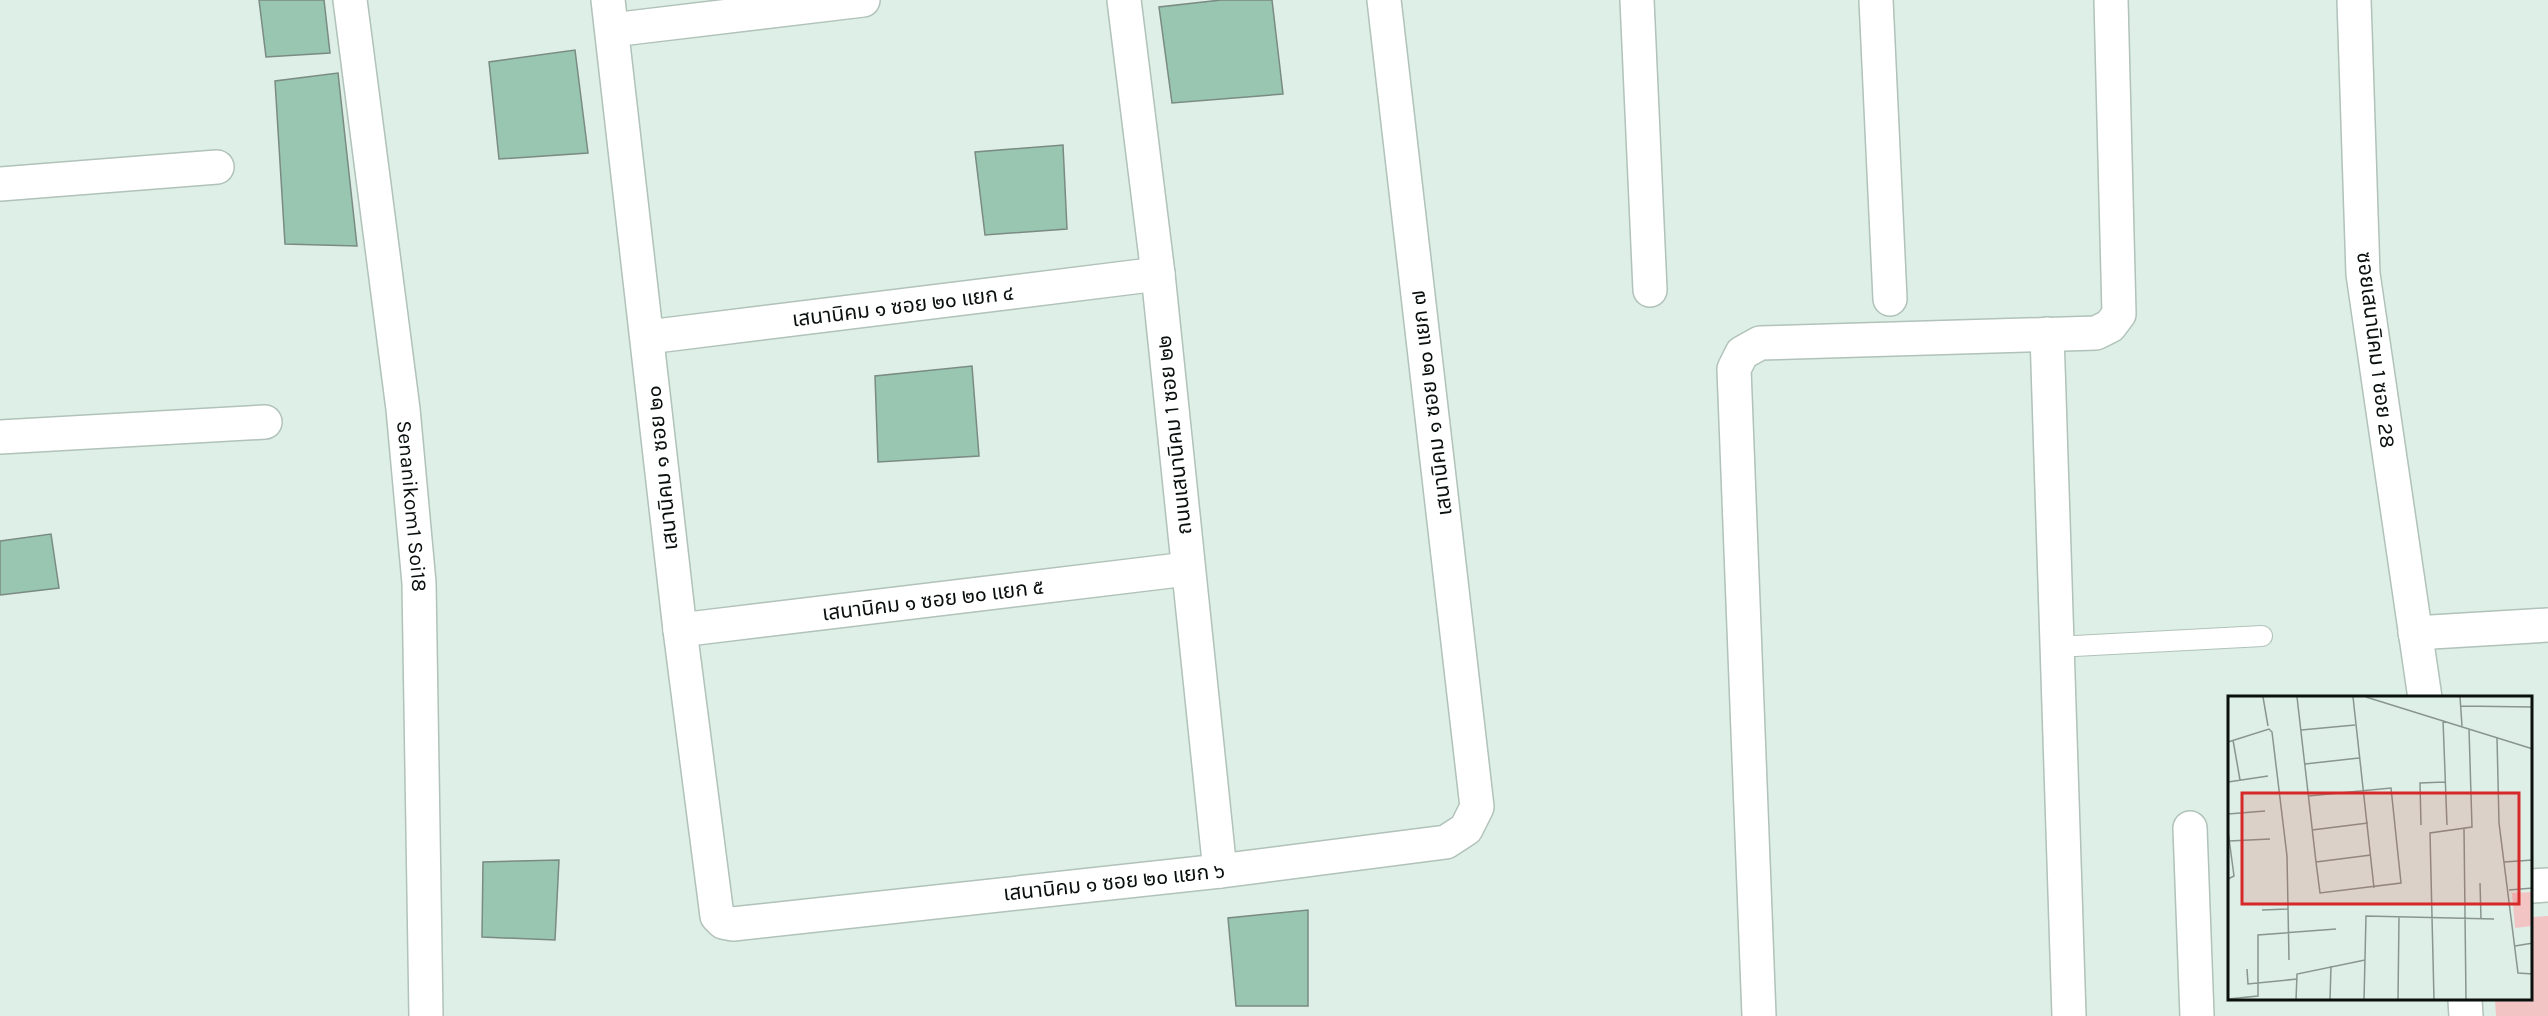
<svg xmlns="http://www.w3.org/2000/svg" width="2548" height="1016" viewBox="0 0 2548 1016" font-family="Karla,'Noto Sans Thai',sans-serif">
<style>
.green{fill:#f2c5c4}
.building{fill:#98c6b0;stroke:#7a8b83;stroke-width:1.5}
.lines{fill:none;stroke-linecap:round;stroke-linejoin:round}
.lane-casing{stroke:#b0c2b9;stroke-width:22}
.street-casing{stroke:#b0c2b9;stroke-width:36}
.lane{stroke:#fff;stroke-width:20}
.street{stroke:#fff;stroke-width:33}
.labels{text-anchor:middle;dominant-baseline:central;stroke-width:5;stroke-linejoin:round;paint-order:stroke}
.street-label{font-size:21px;fill:#0a100d;stroke:#fff}
.inset-road{fill:none;stroke:#89968f;stroke-width:1.5}
.view{fill:#d62828;fill-opacity:0.15;stroke:#d62828;stroke-width:3}
.inset-edge{fill:none;stroke:#0a100d;stroke-width:3}
</style>
<rect width="100%" height="100%" fill="#ddefe6"/>
<polygon class="green" points="2548,916 2548,1016 2496,1016 2495,1000 2532,1000 2532,917"/>
<g class="building">
<polygon points="259,0 324,0 330,53 266,57"/>
<polygon points="1221,0 1272,0 1283,94 1172,103 1159,7"/>
<polygon points="575,50 588,153 499,159 489,62"/>
<polygon points="338,73 357,246 285,244 275,81"/>
<polygon points="1063,145 1067,229 985,235 975,152"/>
<polygon points="972,366 979,456 878,462 875,376"/>
<polygon points="51,534 59,588 0,595 0,541"/>
<polygon points="559,860 555,940 482,937 483,862"/>
<polygon points="1308,910 1308,1006 1236,1006 1228,918"/>
</g>
<g class="lines">
<defs>
<polyline id="lane" points="2056,647 2262,636"/>
<g id="street">
<path id="s1" d="M350 0 403 409 419 583 426 1016"/>
<polyline points="608,0 680,630 717,916 723,922 733,924 1220,871 1446,842 1466,829 1477,807 1384,0"/>
<polyline points="1124,0 1158,274 1220,871"/>
<polyline points="1637,0 1650,290"/>
<polyline points="1876,0 1890,299"/>
<polyline points="2354,0 2363,274 2425,698"/>
<polyline points="612,30 863,0"/>
<polyline points="0,184 217,167"/>
<polyline points="2047,334 2069,1016"/>
<polyline points="648,337 1158,274"/>
<polyline points="0,437 265,422"/>
<polyline points="680,630 1187,569"/>
<polyline points="2415,633 2548,625"/>
<polyline points="2190,828 2197,1016"/>
<polyline points="2532,886 2548,885"/>
<polyline points="2465,1000 2466,1016"/>
<polyline points="1759,1016 1734,369 1742,353 1760,343 2096,333 2110,326 2119,314 2111,0"/>
</g>
</defs>
<use href="#lane" class="lane-casing"/>
<use href="#street" class="street-casing"/>
<use href="#lane" class="lane"/>
<use href="#street" class="street"/>
</g>
<g class="labels">
<g class="street-label">
<text transform="translate(903 306) rotate(-7)">เสนานิคม ๑ ซอย ๒๐ แยก ๔</text>
<text transform="translate(2376 350) rotate(83)">ซอยเสนานิคม 1 ซอย 28</text>
<text transform="translate(1431 403) rotate(-97)">เสนานิคม ๑ ซอย ๒๐ แยก ๗</text>
<text transform="translate(1174 435) rotate(-96)">ถนนเสนานิคม 1 ซอย ๒๒</text>
<text transform="translate(662 468) rotate(-96)">เสนานิคม ๑ ซอย ๒๐</text>
<text stroke="none"><textPath href="#s1" startOffset="510">Senanikom1 Soi18</textPath></text>
<text transform="translate(933 600) rotate(-7)">เสนานิคม ๑ ซอย ๒๐ แยก ๕</text>
<text transform="translate(1114 882) rotate(-6)">เสนานิคม ๑ ซอย ๒๐ แยก ๖</text>
</g>
</g>
<g transform="translate(2228 696)">
<rect width="304" height="304" fill="#ddefe6"/>
<path d="M304 196V230L287 232 284 197Z" fill="#f2c5c4"/>
<path class="inset-road" d="M35 1 40 30M69 1 88 166 92 197 173 187 163 92 80 100M125 1 146 192M138 1 305 53M232 1 234 30M232 10 305 11M215 24 219 129M73 34 127 29M269 42 271 127 290 277 305 278M5 44 12 84M0 46 41 33 44 36 59 160 61 264M77 68 131 62M0 86 40 80M0 118 37 115M193 129 192 87 217 86M236 133 238 304M84 134 140 127M0 135 6 180 0 183M1 145 42 143M88 166 143 159M276 166 305 164M252 187 253 223M281 194 305 192M34 214 60 213M287 250 305 247M19 273 20 288 69 283M0 303 30 300V239L108 233M68 304 69 278 137 264M102 304 103 270M136 304 138 220 266 223M170 304 171 221M206 304 202 137 244 131 241 33"/>
<path class="view" d="M14 97H291V208H14Z"/>
<rect width="304" height="304" class="inset-edge"/>
</g>
</svg>
